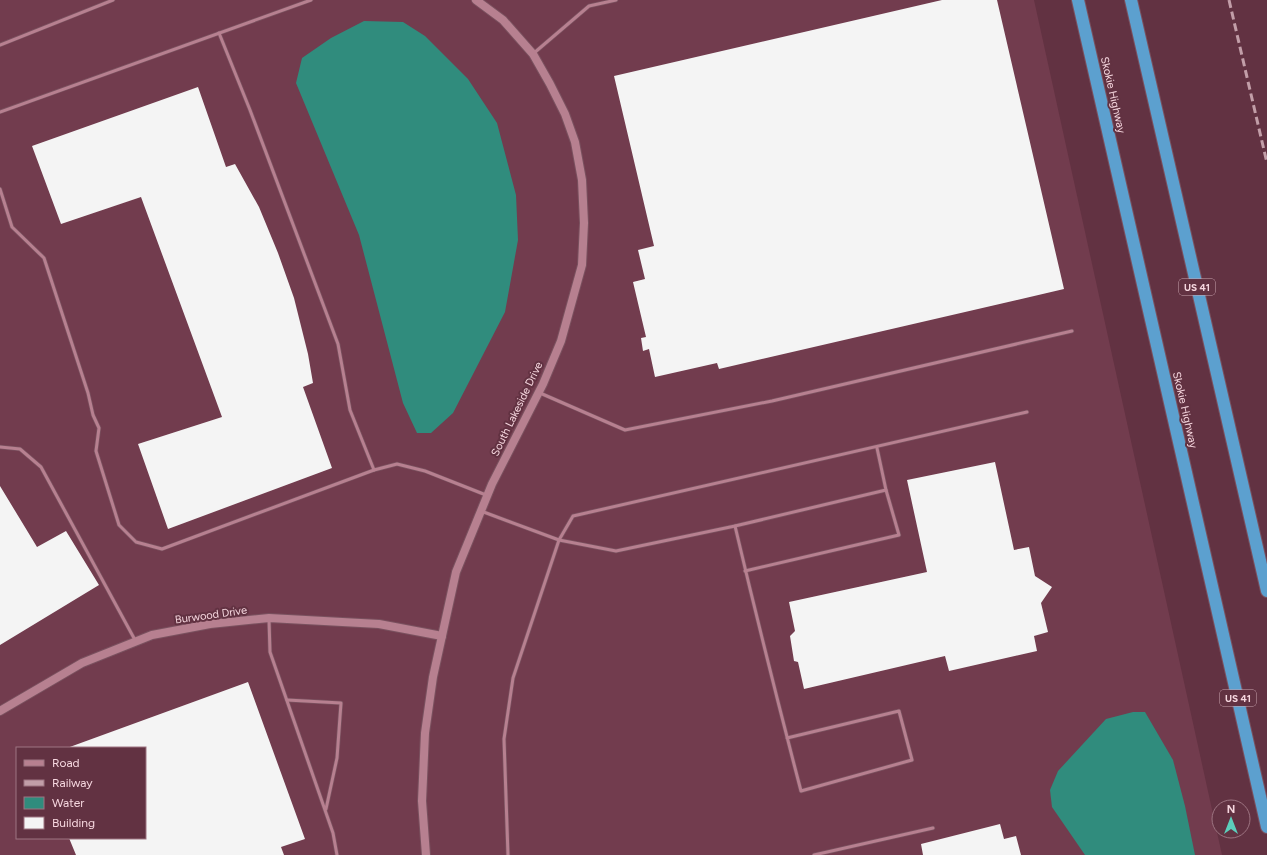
<svg xmlns="http://www.w3.org/2000/svg" width="1267" height="855" viewBox="0 0 1267 855" font-family="Figtree,sans-serif">
<style>
.built{fill:#723c4e;fill-rule:evenodd}
.water{fill:#308c7d}
.building{fill:#f4f4f4}
.lines{fill:none;stroke-linecap:round;stroke-linejoin:round}
.lane-casing{stroke:#7a515f;stroke-width:4.5}
.secondary-casing{stroke:#7a515f;stroke-width:10}
.highway-casing{stroke:#7a515f;stroke-width:14}
.lane{stroke:#b78090;stroke-width:3}
.secondary{stroke:#b78090;stroke-width:8}
.highway{stroke:#5ca0cf;stroke-width:12}
.rail{stroke:#c29ea8;stroke-width:3;stroke-dasharray:8 4;stroke-linecap:butt}
.labels{text-anchor:middle;dominant-baseline:central;stroke-width:4;stroke-linejoin:round;paint-order:stroke}
.shield{fill:#623242;stroke:#caa6b0;stroke-width:1}
.shield-label{font-size:10px;font-weight:bold;fill:#f6d7df}
.street-label{font-size:11px;fill:#f6d7df;stroke:#623242}
</style>
<rect width="100%" height="100%" fill="#623242"/>
<path class="built" d="M0 0H1034L1222 855H0ZM17 748H145V838H17Z"/>
<g class="water">
<polygon points="364,21 403,22 425,36 468,79 497,123 516,195 518,240 505,312 453,413 431,433 417,433 403,403 359,235 296,83 302,58 331,38"/>
<polygon points="1133,712 1145,712 1173,760 1185,806 1195,855 1085,855 1052,807 1050,790 1058,771 1106,719"/>
</g>
<g class="building">
<polygon points="942,0 997,0 1064,289 719,369 717,363 655,377 649,349 643,351 641,338 646,337 633,282 645,279 638,250 654,246 614,76"/>
<polygon points="198,87 226,167 235,164 259,207 278,253 294,298 308,354 313,383 303,387 332,468 168,529 138,444 222,417 141,197 61,224 32,146"/>
<polygon points="995,462 1014,550 1029,547 1035,576 1052,587 1041,603 1048,632 1034,636 1037,651 949,671 945,656 804,689 798,662 794,661 790,636 795,631 789,602 927,572 907,480"/>
<polygon points="0,486 37,547 66,531 99,585 0,645"/>
<polygon points="248,682 305,839 281,847 284,855 76,855 69,838 145,838 145,748 67,748"/>
<polygon points="1000,824 1004,839 1016,836 1021,855 923,855 921,844"/>
</g>
<g class="lines">
<defs>
<g id="lane">
<polyline points="219,33 250,110 338,344 350,410 374,470"/>
<polyline points="0,45 113,0"/>
<polyline points="534,53 589,6 616,0"/>
<polyline points="0,112 311,0"/>
<polyline points="0,189 12,227 44,258 88,393 93,415 99,428 96,451 119,525 136,542 162,549 374,470 397,464 425,471 486,495"/>
<polyline points="540,393 625,430 772,401 1072,331"/>
<polyline points="0,447 20,449 41,467 135,640"/>
<polyline points="481,511 559,540 616,551 735,526 886,490 877,448"/>
<path d="M735 526C756 615 778 703 801 791L912 760 899 711 787 738"/>
<polyline points="745,571 899,535 886,490"/>
<polyline points="269,620 270,652 333,833 337,855"/>
<polyline points="287,700 341,703 337,758 326,809"/>
<polyline points="508,855 504,739 513,678 559,540 573,516 1027,412"/>
<polyline points="814,855 933,828"/>
</g>
<g id="secondary">
<polyline points="0,711 82,663 152,635 210,624 269,618 379,624 442,636"/>
<polyline points="426,855 422,801 425,733 433,677 456,572 492,484 543,384 561,341 582,265 584,223 582,180 575,142 565,114 550,84 533,54 503,20 476,0"/>
</g>
<g id="highway">
<polyline points="1078,0 1267,827"/>
<polyline points="1131,0 1267,591"/>
</g>
</defs>
<use href="#lane" class="lane-casing"/>
<use href="#secondary" class="secondary-casing"/>
<use href="#highway" class="highway-casing"/>
<use href="#lane" class="lane"/>
<use href="#secondary" class="secondary"/>
<use href="#highway" class="highway"/>
<polyline class="rail" points="1229,0 1267,163"/>
</g>
<g class="labels">
<g class="shield">
<rect x="1179" y="279" width="36" height="16" rx="3"/>
<rect x="1220" y="690" width="36" height="16" rx="3"/>
</g>
<g class="shield-label">
<text x="1197" y="287">US 41</text>
<text x="1238" y="698">US 41</text>
</g>
<g class="street-label">
<text transform="translate(1113 95) rotate(77)">Skokie Highway</text>
<text transform="translate(517 409) rotate(-64)">South Lakeside Drive</text>
<text transform="translate(1185 410) rotate(77)">Skokie Highway</text>
<text transform="translate(211 615) rotate(-8)">Burwood Drive</text>
</g>
</g>
<rect x="16" y="747" width="130" height="92" fill="#623242" stroke="#9d7481"/>
<rect x="24" y="760" width="20" height="6" fill="#b78090" stroke="#9d7481"/>
<text x="52" y="767" font-size="12" fill="#f6d7df">Road</text>
<rect x="24" y="780" width="20" height="6" fill="#c29ea8" stroke="#9d7481"/>
<text x="52" y="787" font-size="12" fill="#f6d7df">Railway</text>
<rect x="24" y="797" width="20" height="12" fill="#308c7d" stroke="#9d7481"/>
<text x="52" y="807" font-size="12" fill="#f6d7df">Water</text>
<rect x="24" y="817" width="20" height="12" fill="#f4f4f4" stroke="#9d7481"/>
<text x="52" y="827" font-size="12" fill="#f6d7df">Building</text>
<g transform="translate(1231 819)"><circle r="19" fill="#623242" stroke="#9d7481"/>
<path d="M0-3L7 15L0 10L-7 15Z" fill="#5ccebb"/>
<text y="-6" font-size="11" font-weight="bold" text-anchor="middle" fill="#f6d7df">N</text>
</g>
</svg>
